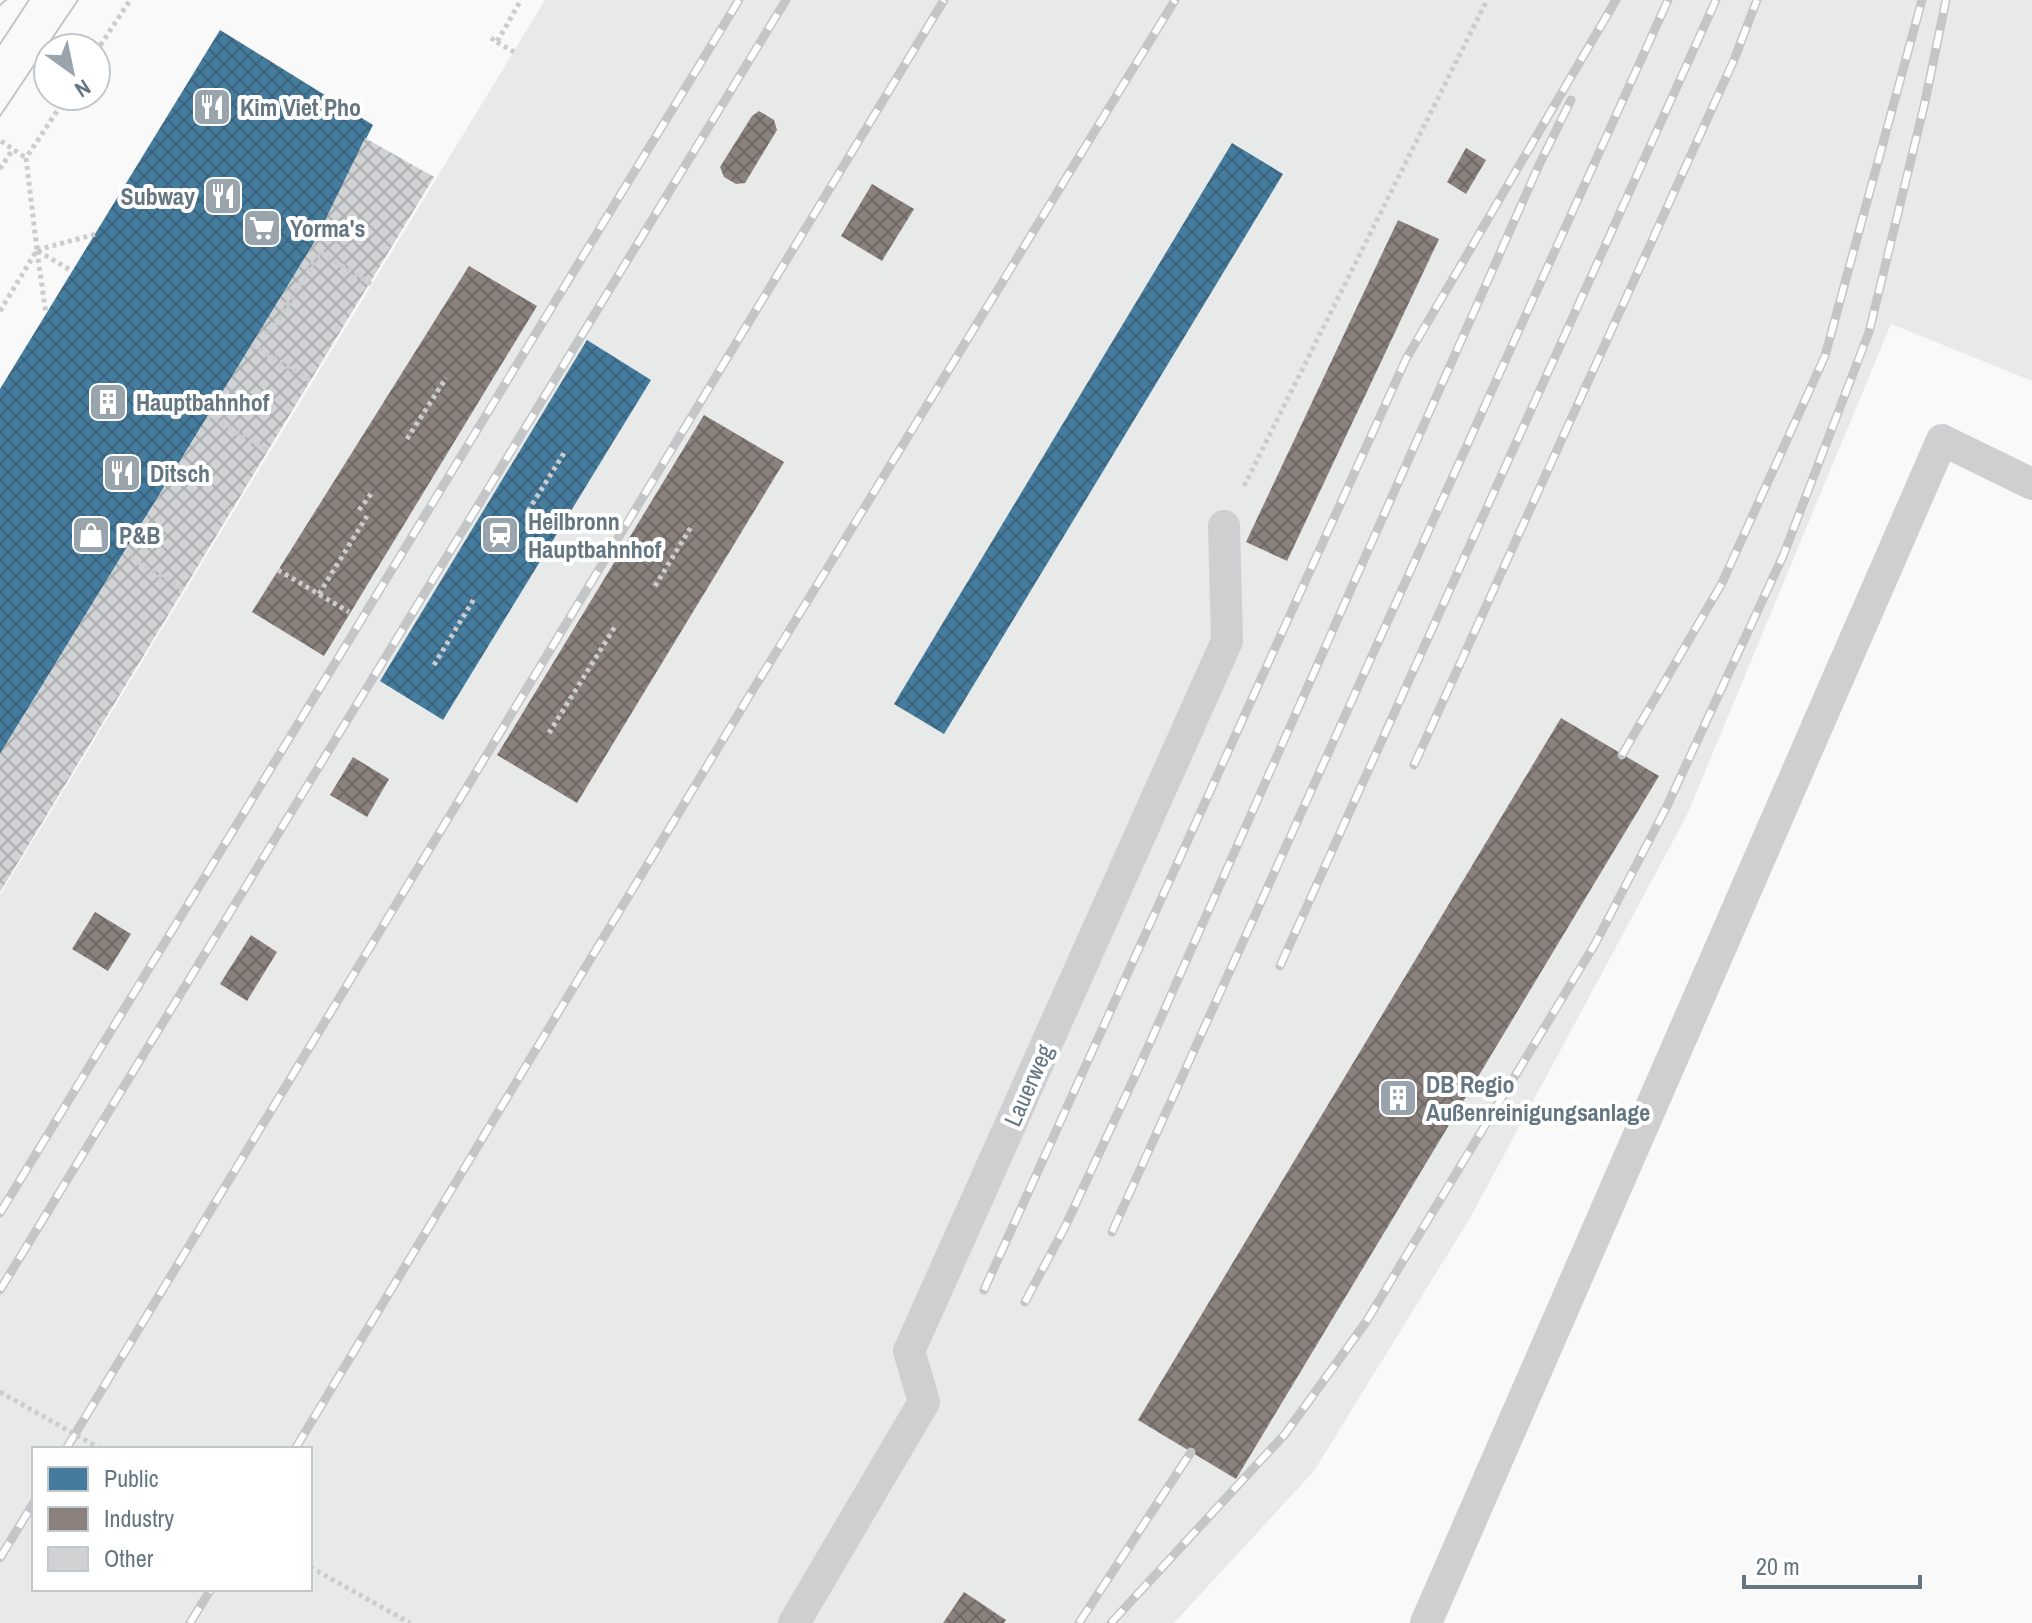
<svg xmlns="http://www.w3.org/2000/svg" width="2032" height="1623" viewBox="0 0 2032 1623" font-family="'Archivo Narrow',sans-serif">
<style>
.built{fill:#e8e9e9;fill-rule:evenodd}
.public{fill:url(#public-cross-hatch)}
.industry{fill:url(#industry-cross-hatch)}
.building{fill:url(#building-cross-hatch)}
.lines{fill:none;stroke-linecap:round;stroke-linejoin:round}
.path{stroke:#cbcccd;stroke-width:5;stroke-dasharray:4 4;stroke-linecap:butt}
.service{stroke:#cecfd0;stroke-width:32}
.tram{stroke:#c3c5c6;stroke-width:2}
.rail-casing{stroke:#c3c5c6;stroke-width:9}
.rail{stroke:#fff;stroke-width:6;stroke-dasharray:18;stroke-linecap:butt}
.path-bridge{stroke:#cbcccd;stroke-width:5;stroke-dasharray:4 4;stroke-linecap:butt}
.labels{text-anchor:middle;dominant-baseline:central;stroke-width:8;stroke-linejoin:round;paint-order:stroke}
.poi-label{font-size:24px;font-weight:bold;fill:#657683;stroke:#fff;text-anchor:start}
.street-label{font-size:24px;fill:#657683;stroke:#fff}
</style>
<defs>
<pattern id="public-cross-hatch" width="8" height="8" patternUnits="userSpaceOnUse" patternTransform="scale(2)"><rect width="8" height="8" fill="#457b9d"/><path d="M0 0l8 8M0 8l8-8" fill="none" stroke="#3b6580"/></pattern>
<pattern id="industry-cross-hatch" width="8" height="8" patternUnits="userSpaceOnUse" patternTransform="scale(2)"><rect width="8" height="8" fill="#8a817c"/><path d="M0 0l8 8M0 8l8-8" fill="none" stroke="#6f6a67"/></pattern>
<pattern id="building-cross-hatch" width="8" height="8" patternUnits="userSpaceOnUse" patternTransform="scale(2)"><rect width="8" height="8" fill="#d0d2d3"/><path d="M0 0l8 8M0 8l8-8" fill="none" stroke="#acafb1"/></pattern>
</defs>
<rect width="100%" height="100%" fill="#f9f9f9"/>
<path class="built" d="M545 0H2032V381L1891 324 1687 815 1470 1218 1314 1471 1174 1623H0V895ZM34 1449H310V1589H34Z"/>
<g class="public">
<polygon points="220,30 373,125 314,243 0,754 0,389"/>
<polygon points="1232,143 1283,174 944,734 894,704"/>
<polygon points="587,340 651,380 443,720 380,681"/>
</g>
<g class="industry">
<polygon points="759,111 774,120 777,130 745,183 736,184 724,177 720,167 752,116"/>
<polygon points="1466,148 1486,160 1466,194 1447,182"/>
<polygon points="872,184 914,209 882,261 841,236"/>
<polygon points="1398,220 1439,239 1287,561 1246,542"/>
<polygon points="469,266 537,306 324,656 252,612"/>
<polygon points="704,415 784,462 577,803 497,755"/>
<polygon points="1561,718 1659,776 1236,1479 1138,1420"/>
<polygon points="353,757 389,779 367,817 330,795"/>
<polygon points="95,912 131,934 108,971 72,949"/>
<polygon points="251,935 277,952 247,1001 220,984"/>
<polygon points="964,1592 1006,1620 1004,1623 943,1623"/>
</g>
<polygon class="building" points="365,138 434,177 0,892 0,754 314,243"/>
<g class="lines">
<g class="path">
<polyline points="491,38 497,42 521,0"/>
<polyline points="497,42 514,52"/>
<polyline points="96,52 130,0"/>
<polyline points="1,141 26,158"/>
<polyline points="0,169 13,149"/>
<polyline points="37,250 96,234"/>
<polyline points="37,251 46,314"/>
<polyline points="38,251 72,271"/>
<polyline points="0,311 37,250 26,158 67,96"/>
<polyline points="270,333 320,252 371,284"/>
<polyline points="252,345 312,381"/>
<polyline points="208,415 269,452"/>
<polyline points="407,439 446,378"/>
<polyline points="1244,486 1487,0"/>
<polyline points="359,510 371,494"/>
<polyline points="528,511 566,450"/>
<polyline points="131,558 185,590"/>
<polyline points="278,570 349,612"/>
<polyline points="655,586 691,527"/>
<polyline points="319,594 367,516"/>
<polyline points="434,665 474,599"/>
<polyline points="549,733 616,625"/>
<polyline points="310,1567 410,1623"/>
</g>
<g class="service">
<polyline points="794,1623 924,1402 909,1351 1227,641 1224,526"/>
<polyline points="1426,1623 1942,440 2032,484"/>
</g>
<g class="tram">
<polyline points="0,5 6,0"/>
<polyline points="0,44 29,0"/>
<polyline points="0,116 78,0"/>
</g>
<defs>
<g id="rail">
<polyline points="1622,755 1722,583 1825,356 1922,0"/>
<polyline points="1414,765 1734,60 1757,0"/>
<polyline points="1280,966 1716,0"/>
<polyline points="0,1213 739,0"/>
<polyline points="1112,1232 1668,0"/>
<polyline points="0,1290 786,0"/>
<polyline points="984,1290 1406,359 1616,0"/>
<polyline points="1025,1302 1065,1227 1140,1065 1539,165 1571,100"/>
<polyline points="66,1449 944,0"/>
<polyline points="295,1449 751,693 1175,0"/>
<polyline points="0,1558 34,1502"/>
<polyline points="190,1623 211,1589"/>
<polyline points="1079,1623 1191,1452"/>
<polyline points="1111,1623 1285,1434 1366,1322 1595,944 1667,806 1783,556 1869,332 1925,102 1946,0"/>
</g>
</defs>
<use href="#rail" class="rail-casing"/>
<use href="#rail" class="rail"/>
<polyline class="path-bridge" points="0,1392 101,1449"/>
</g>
<defs>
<symbol id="restaurant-square" viewBox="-11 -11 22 22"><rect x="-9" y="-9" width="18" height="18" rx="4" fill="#99a4ac" stroke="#fff"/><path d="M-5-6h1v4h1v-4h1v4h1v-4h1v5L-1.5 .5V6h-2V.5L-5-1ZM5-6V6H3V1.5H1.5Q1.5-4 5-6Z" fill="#fff"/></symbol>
<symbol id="supermarket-square" viewBox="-11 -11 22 22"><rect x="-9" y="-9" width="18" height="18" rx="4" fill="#99a4ac" stroke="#fff"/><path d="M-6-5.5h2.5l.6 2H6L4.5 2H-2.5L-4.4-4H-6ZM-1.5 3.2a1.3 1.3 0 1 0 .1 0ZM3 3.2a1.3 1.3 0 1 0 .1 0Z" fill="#fff"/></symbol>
<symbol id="building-square" viewBox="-11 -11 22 22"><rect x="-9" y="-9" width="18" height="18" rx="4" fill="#99a4ac" stroke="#fff"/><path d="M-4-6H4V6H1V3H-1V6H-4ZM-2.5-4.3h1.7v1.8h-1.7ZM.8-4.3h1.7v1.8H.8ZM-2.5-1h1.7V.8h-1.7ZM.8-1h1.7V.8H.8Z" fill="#fff"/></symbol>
<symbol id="shop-square" viewBox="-11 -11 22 22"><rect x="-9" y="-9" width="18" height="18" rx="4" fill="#99a4ac" stroke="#fff"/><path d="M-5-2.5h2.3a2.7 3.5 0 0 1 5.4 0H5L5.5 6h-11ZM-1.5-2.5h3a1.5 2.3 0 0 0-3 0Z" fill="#fff"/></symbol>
<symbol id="station-square" viewBox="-11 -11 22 22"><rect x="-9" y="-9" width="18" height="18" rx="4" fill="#99a4ac" stroke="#fff"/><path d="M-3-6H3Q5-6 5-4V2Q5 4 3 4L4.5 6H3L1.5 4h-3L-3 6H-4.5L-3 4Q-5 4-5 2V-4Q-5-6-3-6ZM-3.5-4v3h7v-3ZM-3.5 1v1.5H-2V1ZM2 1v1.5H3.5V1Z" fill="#fff"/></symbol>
</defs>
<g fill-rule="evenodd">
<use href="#restaurant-square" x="190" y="85" width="44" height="44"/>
<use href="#restaurant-square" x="201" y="174" width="44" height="44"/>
<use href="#supermarket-square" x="240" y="206" width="44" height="44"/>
<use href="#building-square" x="86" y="380" width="44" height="44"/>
<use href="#restaurant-square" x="100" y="451" width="44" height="44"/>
<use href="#shop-square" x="69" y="513" width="44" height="44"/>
<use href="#station-square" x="478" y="513" width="44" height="44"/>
<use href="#building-square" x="1376" y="1076" width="44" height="44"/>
</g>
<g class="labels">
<g class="poi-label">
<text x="240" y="107">Kim Viet Pho</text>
<text x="195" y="196" text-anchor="end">Subway</text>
<text x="290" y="228">Yorma's</text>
<text x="136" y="402">Hauptbahnhof</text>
<text x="150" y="473">Ditsch</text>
<text x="528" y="521">Heilbronn<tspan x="528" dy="28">Hauptbahnhof</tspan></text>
<text x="119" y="535">P&amp;B</text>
<text x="1426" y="1084">DB Regio<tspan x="1426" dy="28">Außenreinigungsanlage</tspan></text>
</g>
<g class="street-label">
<text transform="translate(1028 1085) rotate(-66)">Lauerweg</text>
</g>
</g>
<rect x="32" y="1447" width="280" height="144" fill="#ffffff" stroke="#c1c8cd" stroke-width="2"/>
<rect x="48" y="1467" width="40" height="24" fill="#457b9d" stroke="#c1c8cd" stroke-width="2"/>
<text x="104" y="1487" font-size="24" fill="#657683">Public</text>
<rect x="48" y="1507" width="40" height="24" fill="#8a817c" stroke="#c1c8cd" stroke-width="2"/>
<text x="104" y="1527" font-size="24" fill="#657683">Industry</text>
<rect x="48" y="1547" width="40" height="24" fill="#d0d2d3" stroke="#c1c8cd" stroke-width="2"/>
<text x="104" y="1567" font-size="24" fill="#657683">Other</text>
<g transform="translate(72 72) rotate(147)"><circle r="38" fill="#ffffff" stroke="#c1c8cd" stroke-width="2"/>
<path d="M0-6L14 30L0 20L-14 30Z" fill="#99a4ac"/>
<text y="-12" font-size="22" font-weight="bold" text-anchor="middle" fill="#657683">N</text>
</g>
<path d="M1744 1575v12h176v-12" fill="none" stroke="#657683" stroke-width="4"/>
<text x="1756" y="1575" font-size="24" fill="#657683" stroke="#ffffff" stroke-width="6" paint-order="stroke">20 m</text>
</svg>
